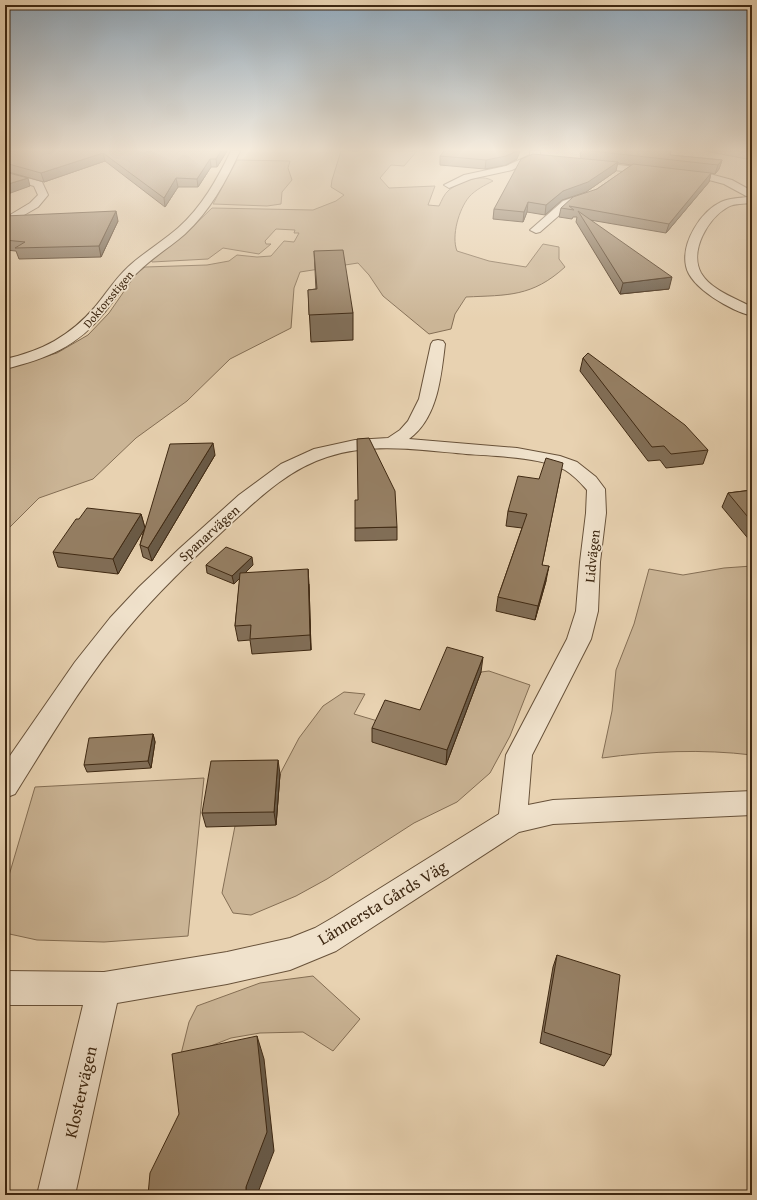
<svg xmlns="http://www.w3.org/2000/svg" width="757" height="1200" viewBox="0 0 757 1200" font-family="'Gentium Book Plus',serif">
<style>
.green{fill:#cbb596;stroke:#846e54}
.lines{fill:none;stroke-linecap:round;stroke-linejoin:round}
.minor-casing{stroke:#68523a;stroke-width:2}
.minor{fill:#f0e2cc;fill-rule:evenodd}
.wall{fill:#816e57;stroke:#3e2812}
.shaded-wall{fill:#695a47;stroke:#3e2812}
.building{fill:#968065;stroke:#3e2812}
.labels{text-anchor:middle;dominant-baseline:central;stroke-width:3.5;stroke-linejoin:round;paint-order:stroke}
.far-street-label{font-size:12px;fill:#3e2812;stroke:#f0e2cc}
.street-label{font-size:14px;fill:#3e2812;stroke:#f0e2cc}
.near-street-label{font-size:17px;fill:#3e2812;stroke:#f0e2cc}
</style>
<rect width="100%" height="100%" fill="#e8d2b1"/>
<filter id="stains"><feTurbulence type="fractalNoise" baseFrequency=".005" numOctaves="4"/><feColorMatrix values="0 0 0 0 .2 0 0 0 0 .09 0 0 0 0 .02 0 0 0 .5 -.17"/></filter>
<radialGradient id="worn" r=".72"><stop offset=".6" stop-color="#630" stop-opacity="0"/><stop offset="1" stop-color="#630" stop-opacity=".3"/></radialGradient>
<g class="green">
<path d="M341 151H417L404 166 391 165 380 178 389 188 435 186 428 205 439 206C442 200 444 194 449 190 460 182 481 173 493 181 485 185 475 190 469 197 459 209 451 236 457 251L489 261 526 267 543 244 559 247V259L565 267C532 297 508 295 466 297L455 314 451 329 429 334 383 296 369 275 358 263 300 272 294 288 291 328 230 359 187 401 136 438 93 479 39 498 5 532V368L57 353 88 335 109 313 136 274 145 267 207 265 229 261 237 255 257 257 271 256 284 241 294 242 299 233H294L295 230 276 229 265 241 266 244H271L259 254 223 248 208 259 152 262 151 260 183 236 212 208 313 210 336 201 344 195 331 187 332 180Z"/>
<polygon points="705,151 752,151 752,160"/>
<polygon points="237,160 290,161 288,168 292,180 282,192 281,204 267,206 213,204"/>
<path d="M752 566V755C703 749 651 751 602 758L612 711 616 670 634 624 649 569 683 575 724 568Z"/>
<polygon points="489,671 530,685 510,736 490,773 457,802 414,823 327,879 296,896 251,915 233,913 222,893 235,826 276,825 280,774 299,738 323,706 344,692 365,694 354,714 381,722 373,742 481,672"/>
<polygon points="204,778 188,936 104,942 37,940 5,933 5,889 35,787"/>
<polygon points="313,976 360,1019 333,1051 303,1032 260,1033 231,1038 180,1058 189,1022 197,1006 260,983"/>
</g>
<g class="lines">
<defs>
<g id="minor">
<path d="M231 151H240C226 181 210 211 185 234 170 247 152 258 138 272 125 283 116 298 105 312 77 347 48 358 5 369V359C42 351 70 336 95 307 106 294 115 279 128 267 143 253 162 242 178 228 202 207 217 179 231 151Z"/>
<polygon points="530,151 540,151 540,156 512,170 471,179 449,188 444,185 464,175 506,166 530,155"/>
<path d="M588 162 710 174 732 180 752 191V203C744 204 735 203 728 207 708 218 689 251 701 273 711 290 735 298 752 307V316C732 311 690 288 686 266 681 243 701 211 721 202 729 198 740 198 748 197L724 184 709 180 585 167 583 165Z"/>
<polygon points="5,172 42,182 48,195 38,207 5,226 5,218 30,203 38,195 34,186 5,178"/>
<polygon points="587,193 592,196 591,198 571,205 540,232 536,233 530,230 563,201"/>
<path d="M438 340 443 341 445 344C441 376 438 418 409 439L517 448 560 456 577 462 596 477 605 489 606 513 600 562 598 611 591 639 532 755 528 805 553 800 752 791V815L553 824 519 832 336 951 290 970 227 984 117 1003 75 1195H37L83 1005H5V971L104 972 227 952 290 938 315 928 334 917 499 814 506 755 567 639 576 611 580 562 586 513 587 490C581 483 573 475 565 470 542 457 493 456 466 454 420 450 372 442 327 457 286 470 256 501 225 529 191 561 157 593 127 629 84 680 50 738 15 794L5 798V763L75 662 110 618 139 587 179 549 239 495 281 464 314 449 355 440 388 438 400 430 408 421 419 399 431 344 433 341Z"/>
</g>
</defs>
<use href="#minor" class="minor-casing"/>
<use href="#minor" class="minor"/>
</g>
<g class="wall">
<polygon points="5,151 227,151 217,167 211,167 198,187 178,187 165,207 105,161 44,182 5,171"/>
<polygon points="580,151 671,151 670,155 722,160 719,169 715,174 711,173 709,182 666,233 590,220 669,289 620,294 576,222 577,217 573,217 572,219 559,217 561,208 597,189 632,165 617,163 616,171 586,192 562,200 545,215 527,212 523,222 493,219 494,209 581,159"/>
<polygon points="440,156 517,159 506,165 485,169 440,165"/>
<polygon points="5,216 118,221 101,257 19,259 16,251 5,250"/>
<polygon points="314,251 353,313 353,340 311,342 308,290 316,289"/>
<polygon points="583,358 708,450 703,464 666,468 660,460 648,461 580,371"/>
<polygon points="215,455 152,561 143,557 140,545 144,529 118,574 58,567 53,552 141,514 145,528"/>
<polygon points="560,477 542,565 546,581 535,620 496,611 498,597 522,528 506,526 508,511 539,479"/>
<polygon points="752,490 752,542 751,542 722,507 728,493"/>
<polygon points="397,527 397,540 355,541 355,528"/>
<polygon points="206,565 253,565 245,573 309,584 311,650 252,654 250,640 238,641 235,626 240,578 234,584 207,573"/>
<polygon points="481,672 446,765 372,742 372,728 420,710"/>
<polygon points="153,734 155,742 151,768 87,772 84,765"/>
<polygon points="280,774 276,825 206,827 202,813"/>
<polygon points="557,955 611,1055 604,1066 540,1043 553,967"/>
</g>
<g class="shaded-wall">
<polygon points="221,151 227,151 217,167 216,159"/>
<polygon points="517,151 520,151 517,159 506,165 485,169 486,160"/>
<polygon points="103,153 105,161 44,182 41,173"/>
<polygon points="210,159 211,167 198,187 197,179"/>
<polygon points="722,160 719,169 715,174 718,165"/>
<polygon points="618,162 616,171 586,192 562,200 545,215 546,205 563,191"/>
<polygon points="711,173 709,182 666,233 669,224"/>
<polygon points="28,178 30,186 5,195 5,185"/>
<polygon points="176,178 178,187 165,207 164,198"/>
<polygon points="528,202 527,212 523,222 524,212"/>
<polygon points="116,211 118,221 101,257 99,246"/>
<polygon points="672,277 669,289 620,294 623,283"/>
<polygon points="213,443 215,455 152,561 148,548"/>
<polygon points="141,514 145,528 118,574 113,559"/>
<polygon points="252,557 253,565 234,584 232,576"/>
<polygon points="549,566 546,581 535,620 538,606"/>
<polygon points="308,569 309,584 311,650 310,635"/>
<polygon points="483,657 481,672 446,765 447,750"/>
<polygon points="153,734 155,742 151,768 148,761"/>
<polygon points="278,760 280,774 276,825 274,812"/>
<polygon points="257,1036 264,1059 274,1151 257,1195 246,1195 246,1187"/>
</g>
<g class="building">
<polygon points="5,151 221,151 216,159 210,159 197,179 176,178 164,198 103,153 41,173 5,163"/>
<polygon points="444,151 517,151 506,156 486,160 440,156"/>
<polygon points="592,151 671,151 670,155 722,160 718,165"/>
<polygon points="533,154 618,162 588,182 563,191 546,205 528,202 524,212 494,209 521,159"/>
<polygon points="633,164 711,173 669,224 569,206 574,210 561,208 573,197 597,189"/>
<polygon points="5,172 28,178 5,185"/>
<polygon points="116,211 99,246 15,248 25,242 5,240 5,216"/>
<polygon points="578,211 672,277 623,283"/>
<polygon points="343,250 353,313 309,315 308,290 317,289 314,251"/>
<polygon points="588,353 685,425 708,450 671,454 664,446 652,447 583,358"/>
<polygon points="369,438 395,491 397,527 355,528 355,500 358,500 357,439"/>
<polygon points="213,443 148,548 140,545 170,444"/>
<polygon points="546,458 563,463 542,565 549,566 538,606 498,597 527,514 508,511 518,476 539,479"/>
<polygon points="752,490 752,522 728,493"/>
<polygon points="87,508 141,514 113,559 53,552 76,519 79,519"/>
<polygon points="226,547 252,557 232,576 206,565"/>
<polygon points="308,569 310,635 250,639 251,625 235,626 240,573"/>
<polygon points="447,647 483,657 447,750 372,728 385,700 420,710"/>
<polygon points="153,734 148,761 84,765 89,738"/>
<polygon points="278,760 274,812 202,813 211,761"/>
<polygon points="557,955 620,975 611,1055 544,1032"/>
<polygon points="257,1036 267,1132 246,1187 246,1195 148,1195 150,1173 179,1114 172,1054"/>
</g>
<linearGradient id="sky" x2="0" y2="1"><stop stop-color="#91a9bc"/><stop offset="0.47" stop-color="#f5ebdc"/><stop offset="1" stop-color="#f5ebdc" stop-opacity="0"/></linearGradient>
<rect width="757" height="319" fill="url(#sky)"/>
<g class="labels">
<g class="far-street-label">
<text transform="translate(108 299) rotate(-50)">Doktorsstigen</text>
</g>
<g class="street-label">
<text transform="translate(209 533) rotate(-42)">Spanarvägen</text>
<text transform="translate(592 556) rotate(-84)">Lidvägen</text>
</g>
<g class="near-street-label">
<text transform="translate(382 902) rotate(-31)">Lännersta Gårds Väg</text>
<text transform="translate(80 1092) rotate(-77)">Klostervägen</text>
</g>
</g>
<rect width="757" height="1200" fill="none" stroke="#e8d2b1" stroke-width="20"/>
<rect x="6" y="6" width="745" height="1188" fill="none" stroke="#3e2812" stroke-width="2"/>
<rect x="10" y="10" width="737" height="1180" fill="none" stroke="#3e2812"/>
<rect width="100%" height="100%" filter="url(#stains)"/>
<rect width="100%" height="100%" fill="url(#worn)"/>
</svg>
